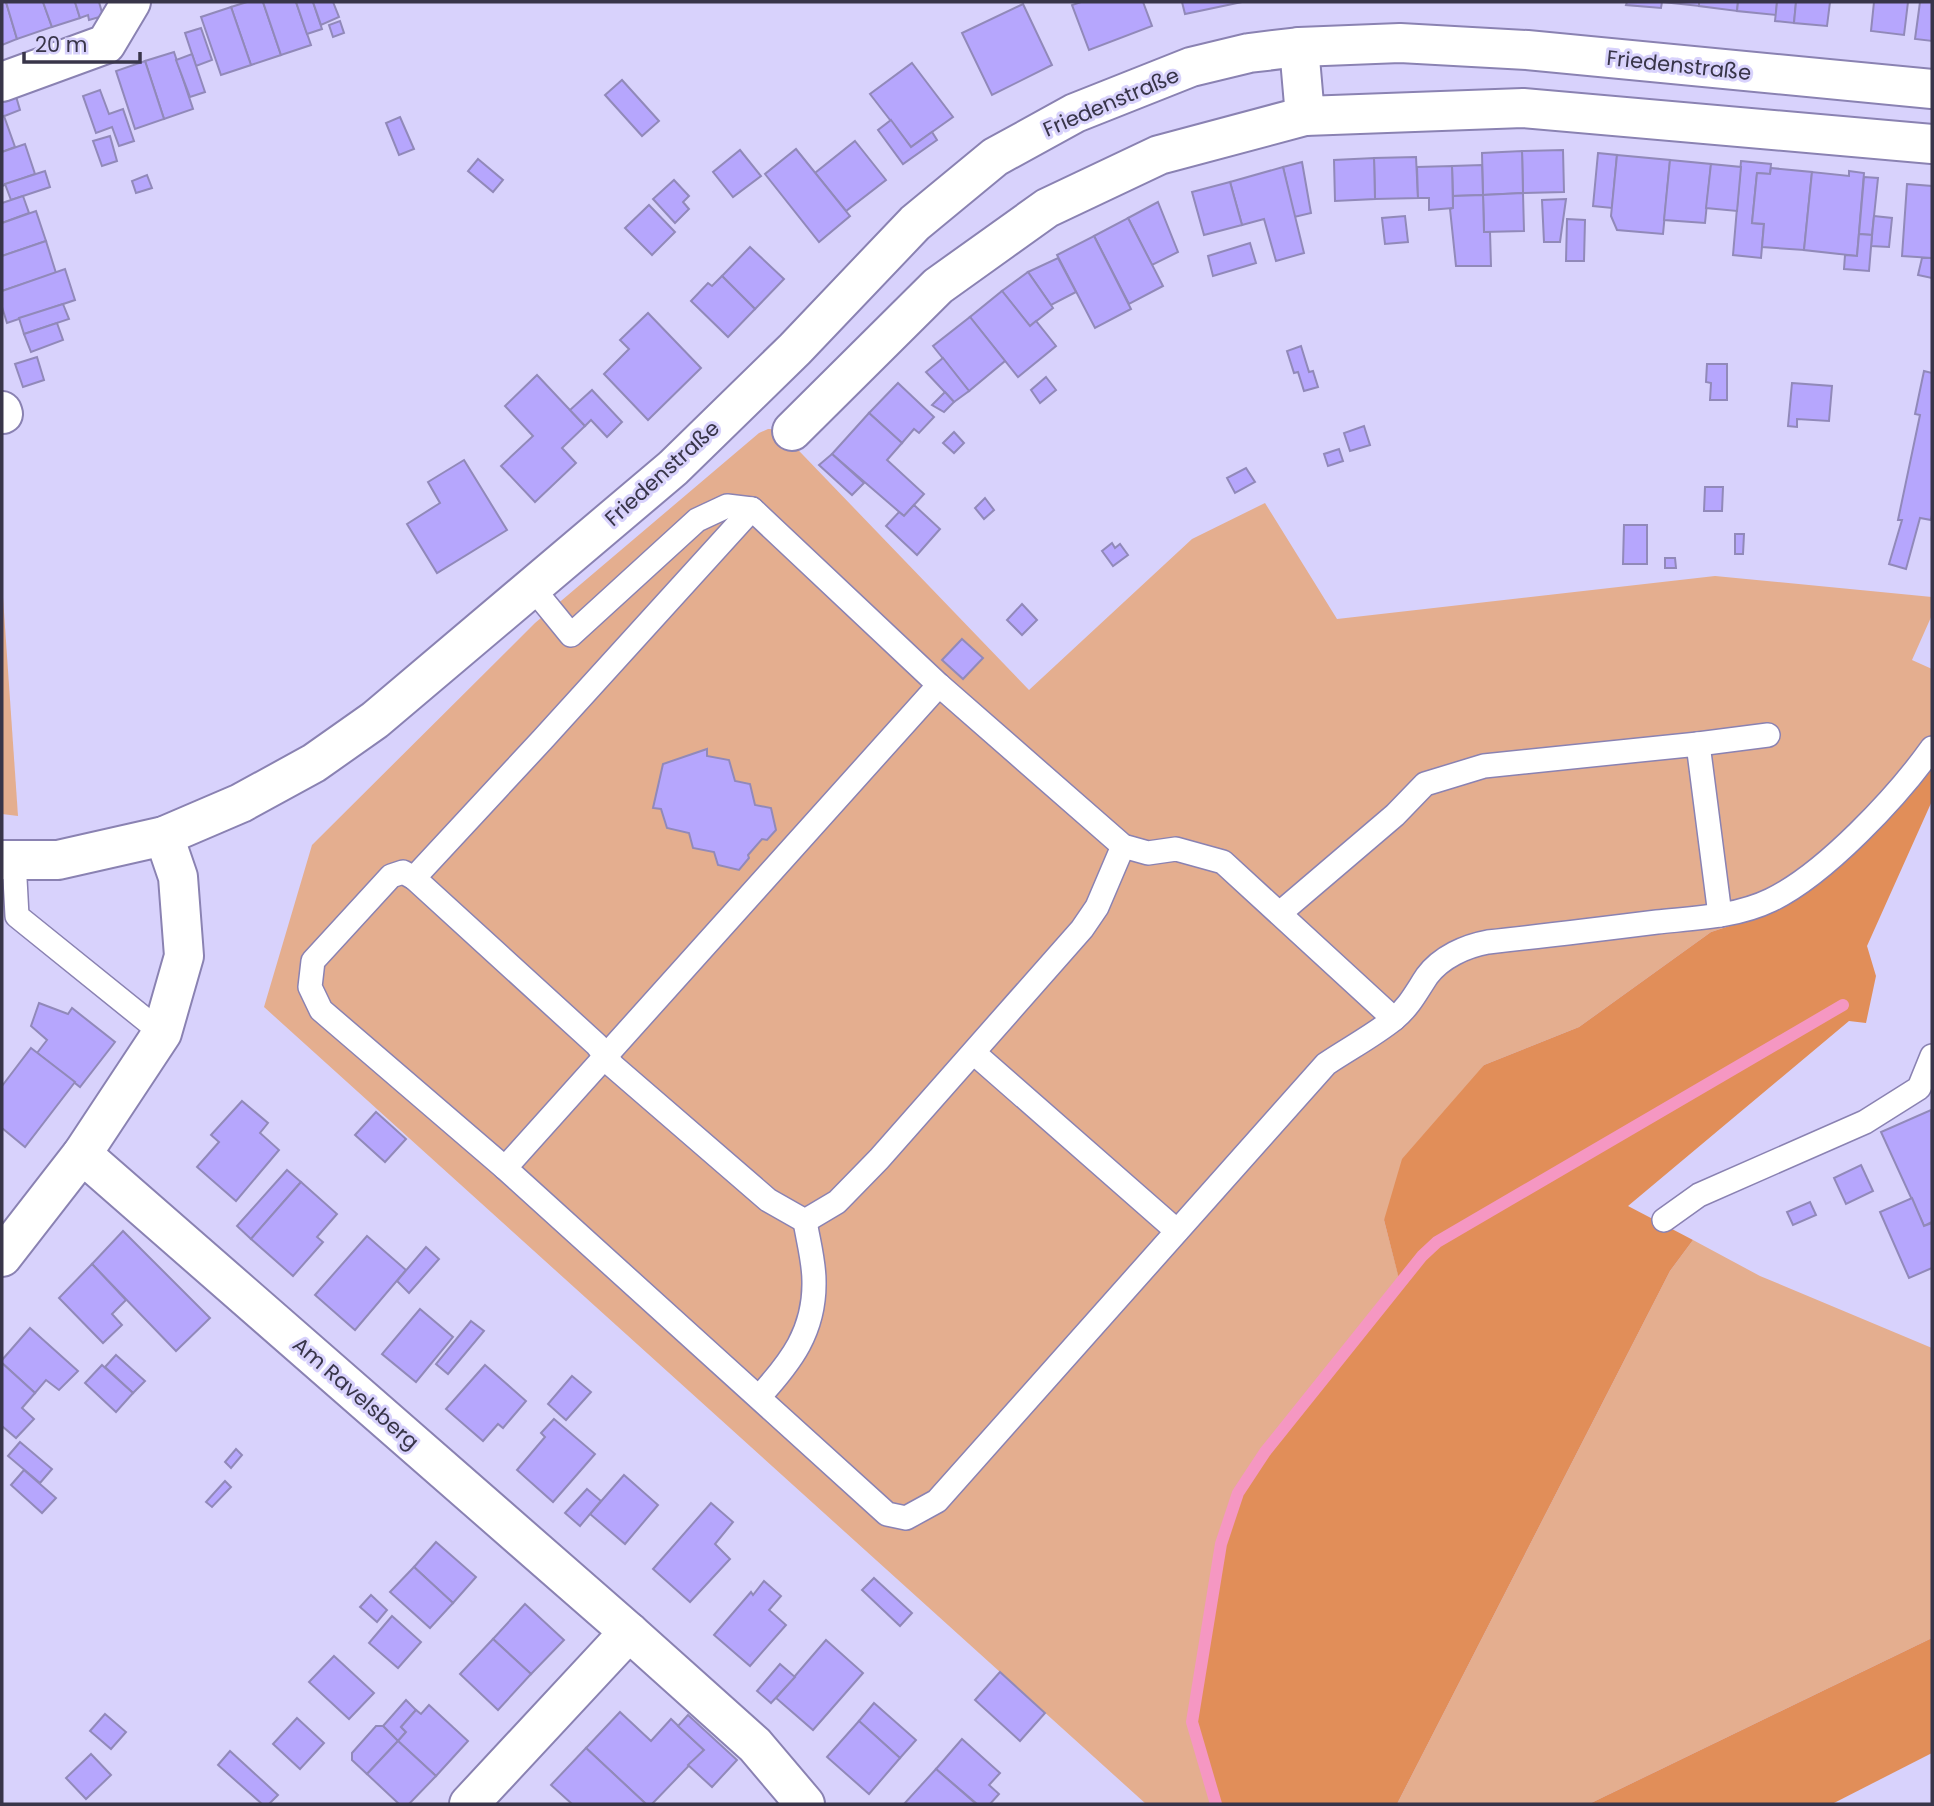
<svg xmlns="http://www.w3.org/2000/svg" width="1934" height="1806" viewBox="0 0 1934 1806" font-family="Poppins,sans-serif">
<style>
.green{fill:#e4ae8f}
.forest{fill:#e18e59}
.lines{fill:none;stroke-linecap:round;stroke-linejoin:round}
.stream{stroke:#f597c2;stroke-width:12}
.building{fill:#b6a6fd;stroke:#9189b9;stroke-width:2}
.lane-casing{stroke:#8a82b2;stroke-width:26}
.street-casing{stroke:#8a82b2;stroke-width:42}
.lane{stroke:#fff;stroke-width:23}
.street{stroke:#fff;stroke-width:38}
.labels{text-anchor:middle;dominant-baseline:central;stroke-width:6;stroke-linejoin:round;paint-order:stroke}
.street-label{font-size:21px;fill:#383549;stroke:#d8d2fc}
</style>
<rect width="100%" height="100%" fill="#d8d2fc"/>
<g class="green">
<polygon points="768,429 778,429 1029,690 1192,539 1265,503 1337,619 1715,576 1932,597 1932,615 1912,660 1932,669 1932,762 1754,918 1711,932 1579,1027 1484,1065 1384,1220 1399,1278 1262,1450 1189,1723 1212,1804 1146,1804 264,1007 312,845 535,623 759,433"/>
<polygon points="2,583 18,816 2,814"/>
<polygon points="1693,1240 1760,1276 1932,1348 1932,1638 1589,1804 1397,1804 1670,1271"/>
</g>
<g class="forest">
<polygon points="1932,762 1932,801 1867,946 1876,976 1866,1023 1849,1021 1628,1206 1693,1240 1670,1271 1397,1804 1212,1804 1189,1724 1217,1543 1235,1491 1262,1450 1399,1279 1384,1220 1402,1159 1484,1065 1579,1027 1711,932 1754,918"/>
<polygon points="1932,1638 1932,1753 1832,1804 1589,1804"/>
</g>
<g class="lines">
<polyline class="stream" points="1216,1804 1192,1722 1221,1544 1238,1493 1265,1452 1422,1256 1437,1242 1843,1005"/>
</g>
<g class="building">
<polygon points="2,2 6,2 17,39 2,45"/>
<polygon points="6,2 43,2 52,27 17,39"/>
<polygon points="43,2 75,2 80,18 52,27"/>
<polygon points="75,2 99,2 103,16 89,20 88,15 80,18"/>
<polygon points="247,2 263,2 281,55 251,65 231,7"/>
<polygon points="263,2 296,2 311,45 281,55"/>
<polygon points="296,2 313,2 322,29 307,34"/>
<polygon points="313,2 333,2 339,17 321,25"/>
<polygon points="1081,2 1143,2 1152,26 1089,50 1072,5"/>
<polygon points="1182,2 1242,2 1185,14"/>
<polygon points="1627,2 1662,2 1661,8 1626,5"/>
<polygon points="1662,2 1699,2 1699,6"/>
<polygon points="1699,2 1738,2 1737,11 1699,6"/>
<polygon points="1738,2 1777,2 1776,15 1737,11"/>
<polygon points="1777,2 1796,2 1794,23 1775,21"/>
<polygon points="1796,2 1830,2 1827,26 1794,23"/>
<polygon points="1874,2 1908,2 1904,35 1871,31"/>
<polygon points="1920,2 1932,2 1932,41 1915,39"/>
<polygon points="1023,4 1052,65 992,95 962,33"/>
<polygon points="231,7 251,65 221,75 201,17"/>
<polygon points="340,21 344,33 333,37 329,25"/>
<polygon points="201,28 212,60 196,66 185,33"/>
<polygon points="174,52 193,109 164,119 145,61"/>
<polygon points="192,54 205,92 190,97 176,60"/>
<polygon points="145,61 164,119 135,129 116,71"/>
<polygon points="912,63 953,117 911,147 870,94"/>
<polygon points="622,80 659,121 642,136 605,95"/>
<polygon points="100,90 109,114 123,109 134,141 119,146 112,127 96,133 83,96"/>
<polygon points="15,93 20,110 2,117 2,98"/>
<polygon points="4,116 15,147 2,152 2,117"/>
<polygon points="400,117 414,149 399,155 386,123"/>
<polygon points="891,120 911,147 932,132 937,140 903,164 878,130"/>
<polygon points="110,136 117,161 102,166 93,141"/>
<polygon points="855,141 886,180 846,211 815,173"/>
<polygon points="25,144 35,174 2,186 2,152"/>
<polygon points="796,149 850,216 819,242 765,174"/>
<polygon points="740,150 761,176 733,197 713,172"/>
<polygon points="1563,150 1564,192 1523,193 1522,151"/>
<polygon points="1522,151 1523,193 1483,195 1482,153"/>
<polygon points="1598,153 1617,155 1612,208 1593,206"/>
<polygon points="1617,155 1670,160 1663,234 1617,230 1611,216"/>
<polygon points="1416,157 1418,198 1375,199 1374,158"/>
<polygon points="1374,158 1375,199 1335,201 1334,160"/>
<polygon points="478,159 503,180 493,192 468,171"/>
<polygon points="1670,160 1711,164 1705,223 1664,220"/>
<polygon points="1741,161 1771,164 1770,174 1757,173 1752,223 1764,224 1761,258 1733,255"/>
<polygon points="1302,162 1311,213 1294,217 1283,167"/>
<polygon points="1711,164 1741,167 1737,211 1706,208"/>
<polygon points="1482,165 1483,195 1453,196 1452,166"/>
<polygon points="1452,166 1453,208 1429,210 1429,198 1418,198 1417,167"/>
<polygon points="1283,167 1304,253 1276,261 1264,219 1242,225 1230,182"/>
<polygon points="1771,168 1812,172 1804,250 1762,247 1764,224 1752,223 1757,173 1770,174"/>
<polygon points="45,171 50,187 11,200 5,184"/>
<polygon points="1849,171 1864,173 1857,256 1804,250 1812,172 1849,176"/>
<polygon points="147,175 152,188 136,193 132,181"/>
<polygon points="1864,177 1878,178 1872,235 1859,234"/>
<polygon points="674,180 689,196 683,202 689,209 675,223 653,199"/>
<polygon points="1230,182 1242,225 1204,235 1192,192"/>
<polygon points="1907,184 1932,186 1932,258 1902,256"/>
<polygon points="1523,193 1524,231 1484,232 1483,195"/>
<polygon points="1483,195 1484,232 1490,232 1491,266 1456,266 1450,209 1453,208 1453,196"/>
<polygon points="23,196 29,213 2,223 2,203"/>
<polygon points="1566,199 1560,242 1544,242 1542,200"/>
<polygon points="1158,202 1178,252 1152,265 1128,218"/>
<polygon points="649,205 675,232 652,255 625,228"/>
<polygon points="36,211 46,241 2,256 2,223"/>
<polygon points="1405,216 1408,242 1385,244 1382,218"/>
<polygon points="1874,216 1892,218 1889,247 1871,246"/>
<polygon points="1128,218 1163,286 1129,304 1094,236"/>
<polygon points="1567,219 1585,220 1584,261 1566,261"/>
<polygon points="1859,234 1872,235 1869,271 1844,269 1845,255 1857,256"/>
<polygon points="1094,236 1131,309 1095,328 1057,255"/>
<polygon points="46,241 56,273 2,291 2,256"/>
<polygon points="1250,243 1256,263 1213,276 1208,256"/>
<polygon points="750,247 784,279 755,309 722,276"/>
<polygon points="1058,258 1076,292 1051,305 1028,272"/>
<polygon points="1922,258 1932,258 1932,278 1918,275"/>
<polygon points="65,269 75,300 7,323 2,307 2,291"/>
<polygon points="1028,272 1053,308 1030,326 1002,291"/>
<polygon points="722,276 755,309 728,337 691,301 708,283 712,286"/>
<polygon points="1002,291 1030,326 1036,321 1056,346 1018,377 970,317"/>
<polygon points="63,304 69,319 24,334 19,318"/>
<polygon points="648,313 701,368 648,420 604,374 629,349 620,340"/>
<polygon points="970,317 1005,361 969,391 933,346"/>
<polygon points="57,323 63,340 31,352 24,334"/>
<polygon points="1301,346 1309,372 1313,371 1318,387 1304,391 1298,372 1294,373 1287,351"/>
<polygon points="37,357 44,380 23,387 15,364"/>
<polygon points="943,358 969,391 954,402 926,372"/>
<polygon points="1707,364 1727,364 1727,400 1710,400 1711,383 1706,382"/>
<polygon points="1924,371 1932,373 1932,515 1931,520 1920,518 1906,569 1889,564 1902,520 1898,520 1920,415 1915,414"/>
<polygon points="537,375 585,426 562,448 576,463 535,502 501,466 533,436 505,406"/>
<polygon points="1046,377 1056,390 1040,403 1031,390"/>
<polygon points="898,383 934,417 919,433 914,429 902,443 869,413"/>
<polygon points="1792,383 1832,386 1829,421 1797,419 1797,427 1788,426"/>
<polygon points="592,390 622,422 607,437 591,420 585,426 570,410"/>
<polygon points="945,392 954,402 944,412 932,405"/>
<polygon points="869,413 902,443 887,460 924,494 904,516 832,454"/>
<polygon points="1364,426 1370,445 1350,451 1344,433"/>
<polygon points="954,432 964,443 954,453 943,443"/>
<polygon points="1339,449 1343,461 1328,466 1324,454"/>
<polygon points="832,454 864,483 852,495 819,465"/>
<polygon points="464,460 507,530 437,573 407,524 440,503 428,482"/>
<polygon points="1246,468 1255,482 1235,493 1227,478"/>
<polygon points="1705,487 1723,487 1722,511 1704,511"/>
<polygon points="985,498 994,510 984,519 975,508"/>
<polygon points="914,505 940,529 917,555 886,526 899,512 904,516"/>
<polygon points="1624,525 1647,525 1647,564 1623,564"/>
<polygon points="1735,534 1744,534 1743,554 1735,554"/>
<polygon points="1112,543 1115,548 1120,544 1128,555 1113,566 1102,551"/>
<polygon points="1665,558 1675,558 1676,568 1665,568"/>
<polygon points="1022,604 1037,620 1022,635 1007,620"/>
<polygon points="962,639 983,658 963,679 942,660"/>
<polygon points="707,749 707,756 729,760 735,781 750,784 755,805 771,808 776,830 767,840 762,839 748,855 749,858 739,870 718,865 714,852 693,848 689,833 667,828 661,809 653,808 663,764"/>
<polygon points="39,1003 68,1014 72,1008 115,1042 80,1087 37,1053 47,1040 31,1026"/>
<polygon points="31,1048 75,1082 25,1147 2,1128 2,1086"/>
<polygon points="242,1101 268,1123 260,1133 279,1150 236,1201 197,1167 219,1142 211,1135"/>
<polygon points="1931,1110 1932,1222 1924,1226 1881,1132"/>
<polygon points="376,1112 406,1139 385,1162 355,1135"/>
<polygon points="1861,1165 1873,1191 1846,1204 1834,1178"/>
<polygon points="287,1170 301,1182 251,1239 237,1226"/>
<polygon points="301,1182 337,1214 317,1237 323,1242 293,1276 251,1239"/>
<polygon points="1912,1198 1924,1226 1932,1223 1932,1268 1909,1278 1880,1212"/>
<polygon points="1810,1202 1816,1215 1793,1225 1787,1212"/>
<polygon points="123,1231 210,1318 176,1351 92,1264"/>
<polygon points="367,1236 406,1270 355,1330 315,1295"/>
<polygon points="426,1247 439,1259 409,1293 397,1281"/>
<polygon points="92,1264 126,1300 112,1314 122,1325 103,1343 59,1298"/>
<polygon points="420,1309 453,1337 416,1382 382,1354"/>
<polygon points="471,1321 484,1331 448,1374 436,1364"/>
<polygon points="30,1328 78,1371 59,1390 46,1380 35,1393 2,1363 2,1360"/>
<polygon points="116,1355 145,1381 133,1393 105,1367"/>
<polygon points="2,1363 35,1393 22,1408 34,1419 16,1438 2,1426"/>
<polygon points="102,1365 133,1393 116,1412 85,1383"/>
<polygon points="485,1365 526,1401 503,1428 498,1424 483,1441 446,1409"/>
<polygon points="572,1376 591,1392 566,1420 548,1404"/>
<polygon points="554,1419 595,1454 553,1502 517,1470 545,1437 541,1433"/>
<polygon points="20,1442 52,1469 40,1483 8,1456"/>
<polygon points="236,1449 242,1455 231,1468 225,1462"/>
<polygon points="24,1470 56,1498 42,1513 11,1485"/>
<polygon points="624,1475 658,1505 625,1544 590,1514"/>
<polygon points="225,1481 231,1487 212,1507 206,1502"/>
<polygon points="587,1489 601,1501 580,1526 565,1513"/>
<polygon points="711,1503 733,1522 715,1544 730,1559 690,1602 653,1569"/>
<polygon points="436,1542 476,1577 453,1603 414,1567"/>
<polygon points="414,1567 453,1603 430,1628 390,1592"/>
<polygon points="874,1578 912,1613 900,1626 862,1590"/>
<polygon points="764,1581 781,1596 769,1610 786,1625 750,1666 714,1635 751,1592 753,1595"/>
<polygon points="371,1595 387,1610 377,1622 360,1607"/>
<polygon points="525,1604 564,1640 531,1674 493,1639"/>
<polygon points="392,1616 421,1642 398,1668 369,1643"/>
<polygon points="493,1639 531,1674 498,1710 460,1674"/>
<polygon points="826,1640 863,1673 813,1730 776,1698"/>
<polygon points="334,1656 374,1693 349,1719 309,1682"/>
<polygon points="780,1664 795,1677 771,1703 757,1691"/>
<polygon points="1000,1672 1045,1713 1020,1741 975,1700"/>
<polygon points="406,1700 416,1710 401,1727 406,1732 398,1741 383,1726"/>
<polygon points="874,1703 916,1740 900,1758 859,1721"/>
<polygon points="429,1705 468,1741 436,1776 398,1741 406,1732 401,1727 416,1710 421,1714"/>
<polygon points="620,1712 651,1741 671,1719 704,1750 652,1804 646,1804 586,1748"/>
<polygon points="105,1714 126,1732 111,1749 90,1731"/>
<polygon points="688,1715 737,1760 712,1787 688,1765 704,1750 678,1726"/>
<polygon points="297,1718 324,1743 300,1769 273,1744"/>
<polygon points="859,1721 900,1758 869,1794 827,1757"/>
<polygon points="376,1726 383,1726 398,1741 367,1774 352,1760 352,1753"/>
<polygon points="962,1739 1000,1773 989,1785 999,1794 990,1804 977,1804 936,1769"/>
<polygon points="398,1741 436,1776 409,1804 399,1804 367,1774"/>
<polygon points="586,1748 646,1804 572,1804 551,1785"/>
<polygon points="230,1751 278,1795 269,1804 262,1804 218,1765"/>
<polygon points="91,1754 111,1775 86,1799 66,1778"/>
<polygon points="936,1769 975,1803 974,1804 904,1804"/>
</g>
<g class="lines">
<defs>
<g id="lane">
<path d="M752 509 543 739 414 878 403 872 391 876 313 961 310 987 321 1010 505 1168 887 1514 906 1518 937 1501 1326 1064C1348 1049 1373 1036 1394 1019 1409 1007 1417 991 1427 976 1441 957 1466 946 1488 942 1544 936 1601 929 1657 922 1695 918 1736 917 1771 900 1825 874 1897 797 1932 748"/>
<polyline points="531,586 571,635 697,520 727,506 752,509 939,685 1123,846 1148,853 1176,849 1223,862 1394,1019"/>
<polyline points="1698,744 1768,735"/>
<polyline points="14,860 17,916 162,1033"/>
<polyline points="414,878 597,1045 613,1066 768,1200 805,1221 837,1202 879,1159 1082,929 1097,907 1123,846"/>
<polyline points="1280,913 1395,815 1425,784 1484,766 1698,744 1720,915"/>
<polyline points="974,1053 1177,1231"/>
<polyline points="505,1168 939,685"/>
<polyline points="1664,1220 1699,1195 1865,1122 1919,1088 1932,1056"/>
<path d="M759 1397C791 1362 815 1331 814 1281 814 1261 808 1240 805 1221"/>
</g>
<g id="street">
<polyline points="1299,47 1305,116 1523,108 1932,144"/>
<polyline points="2,82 106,44 131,2"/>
<polyline points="2,411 3,414"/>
<polyline points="792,431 938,286 1047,208 1159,155 1305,116"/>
<polyline points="2,860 58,860 164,836 241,803 314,763 375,720 673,468 795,349 915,223 995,157 1075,113 1191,67 1249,53 1299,47 1400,43 1527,50 1932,89"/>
<polyline points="82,1154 629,1632 755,1745 805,1804"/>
<polyline points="2,1257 82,1154 162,1033 184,956 178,877 164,836"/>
<polyline points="469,1804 629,1632"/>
</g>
</defs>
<use href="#lane" class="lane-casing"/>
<use href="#street" class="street-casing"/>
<use href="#lane" class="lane"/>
<use href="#street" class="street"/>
</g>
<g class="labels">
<g class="street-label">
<text transform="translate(1679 65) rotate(6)">Friedenstraße</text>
<text transform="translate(1111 102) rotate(-23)">Friedenstraße</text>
<text transform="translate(662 473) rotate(-42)">Friedenstraße</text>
<text transform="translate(356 1393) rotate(41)">Am Ravelsberg</text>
</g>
</g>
<rect width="1934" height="1806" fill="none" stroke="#383549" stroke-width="7"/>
<path d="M24 52v10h116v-10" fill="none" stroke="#383549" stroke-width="3.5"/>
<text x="35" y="52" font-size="21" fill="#383549" stroke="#d8d2fc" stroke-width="5" paint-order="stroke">20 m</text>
</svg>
